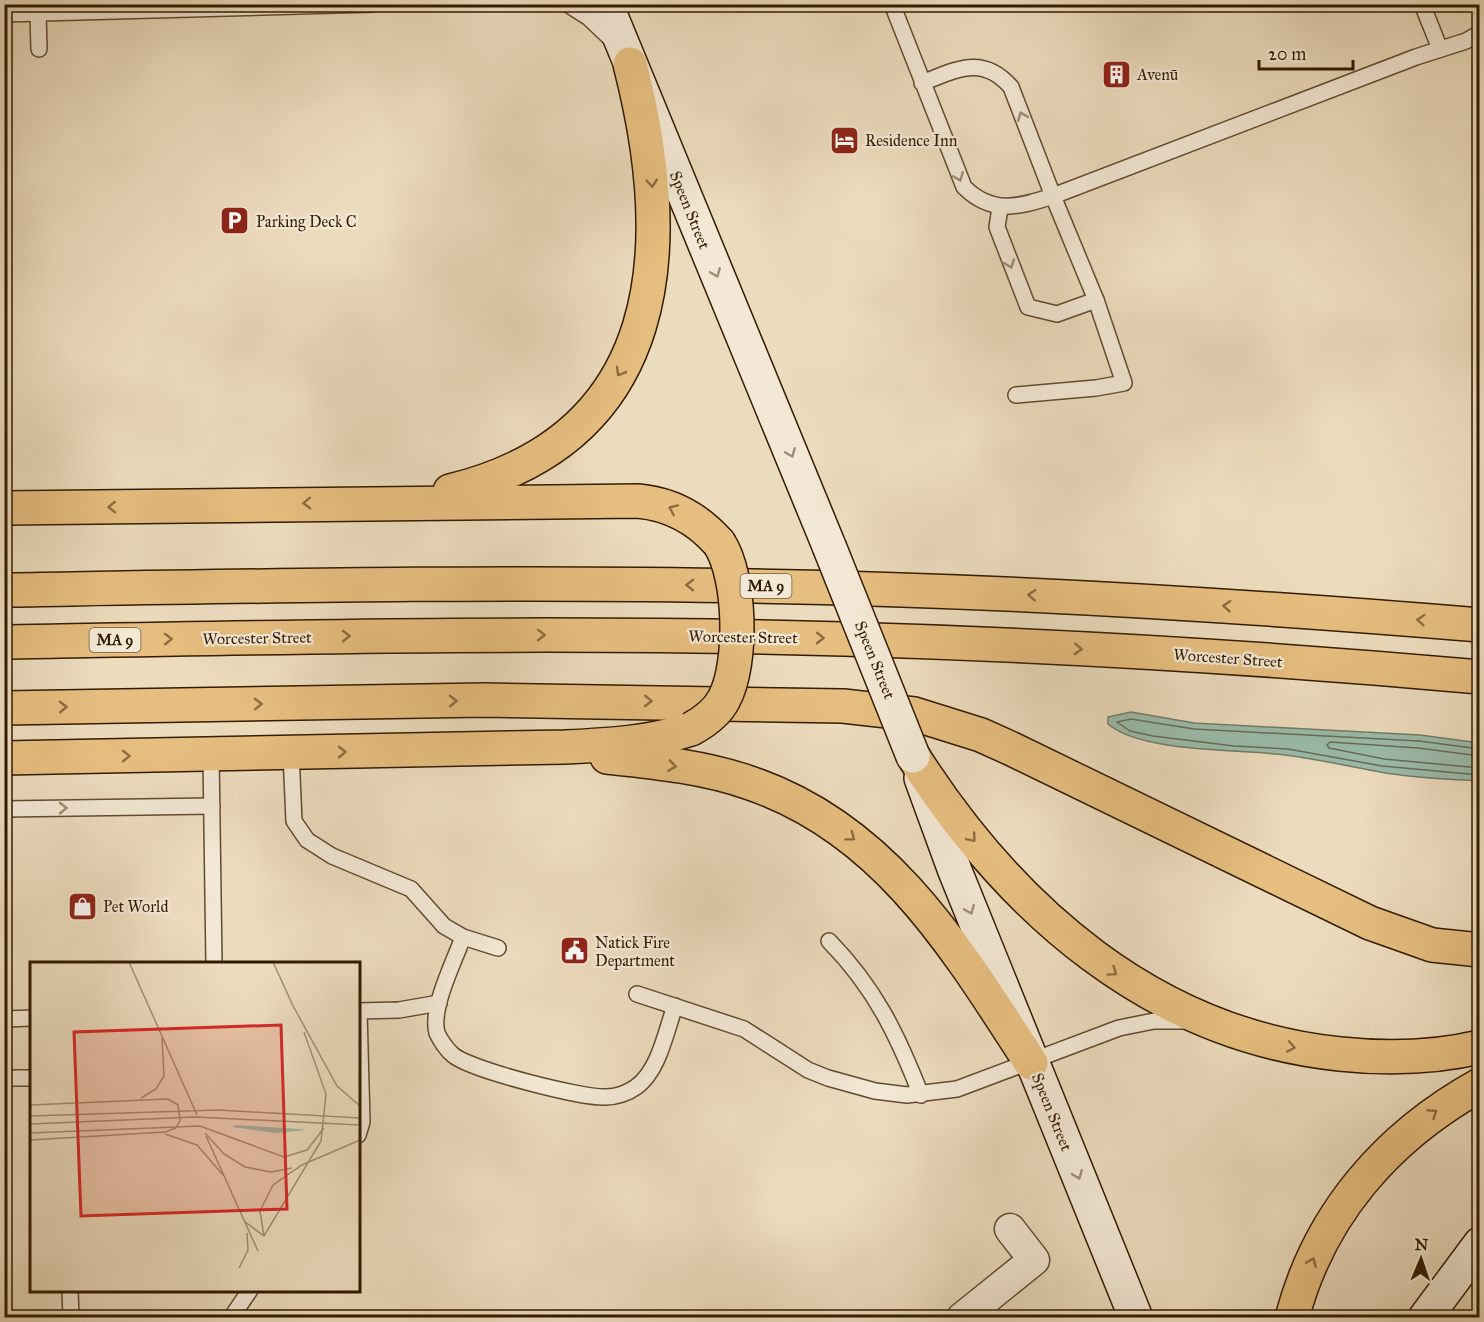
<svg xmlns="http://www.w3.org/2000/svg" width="1484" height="1322" viewBox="0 0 1484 1322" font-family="'IM FELL Great Primer',serif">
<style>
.water{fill:#9abcac;stroke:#717c67;stroke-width:1.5}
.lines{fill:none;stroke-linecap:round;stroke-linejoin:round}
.shore{stroke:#666c56;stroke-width:1.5}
.service-casing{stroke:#614b30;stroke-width:18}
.minor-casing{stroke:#614b30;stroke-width:33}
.secondary-casing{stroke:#331b00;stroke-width:36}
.trunk-casing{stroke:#331b00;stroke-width:36}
.service{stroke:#f3e8d5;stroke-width:15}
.minor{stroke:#f3e8d5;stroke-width:30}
.secondary{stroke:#f3e8d5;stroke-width:33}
.trunk{stroke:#e6be7f;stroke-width:33}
.secondary-bridge-casing{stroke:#331b00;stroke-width:36;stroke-linecap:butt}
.trunk-bridge-casing{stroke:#331b00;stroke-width:36;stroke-linecap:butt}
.secondary-bridge{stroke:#f3e8d5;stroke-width:33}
.trunk-bridge{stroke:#e6be7f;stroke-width:33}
.oneway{stroke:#9d8c75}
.oneway2{stroke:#8c6c40}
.labels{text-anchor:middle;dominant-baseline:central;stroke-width:4.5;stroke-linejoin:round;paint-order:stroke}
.shield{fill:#f3e8d5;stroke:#6d5840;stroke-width:1.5}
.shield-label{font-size:15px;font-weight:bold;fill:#331b00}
.poi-label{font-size:16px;fill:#331b00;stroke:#f3e8d5;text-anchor:start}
.street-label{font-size:16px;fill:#331b00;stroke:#f3e8d5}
.inset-road{fill:none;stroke:#a28f72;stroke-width:1.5}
.view{fill:#d62828;fill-opacity:0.15;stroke:#d62828;stroke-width:3}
.inset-edge{fill:none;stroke:#331b00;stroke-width:3}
</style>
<rect width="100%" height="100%" fill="#ecdcbe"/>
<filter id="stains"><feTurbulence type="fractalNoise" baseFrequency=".00333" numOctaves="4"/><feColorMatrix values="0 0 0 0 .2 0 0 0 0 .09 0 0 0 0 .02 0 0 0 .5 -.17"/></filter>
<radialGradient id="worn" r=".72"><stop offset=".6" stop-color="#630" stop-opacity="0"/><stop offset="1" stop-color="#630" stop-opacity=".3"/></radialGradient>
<path class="water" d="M1131 712 1194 723 1420 735 1479 743V781C1446 779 1412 778 1380 772 1348 766 1317 759 1285 755 1240 749 1142 753 1108 724V717Z"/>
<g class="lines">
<g class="shore">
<polyline points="1480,749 1419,741 1194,729 1131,719 1117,722 1130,731 1153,736 1234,746 1288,749 1382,766 1480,775"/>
<polyline points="1480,756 1418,748 1330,742 1327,745 1329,748 1384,759 1480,768"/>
</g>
<defs>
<g id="service">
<polyline points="567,4 589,18 611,39"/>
<path d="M892 4 964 187C992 215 1019 207 1053 196L1011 87C982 54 956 70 922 83"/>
<polyline points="1422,4 1440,49"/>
<polyline points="38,13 39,49"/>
<polyline points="4,14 373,4"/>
<polyline points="1000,208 997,227 1028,307 1057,314 1096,300"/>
<polyline points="1016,395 1096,388 1124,383 1096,300 1053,196 1416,57 1466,41 1480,33"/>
<polyline points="291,753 294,821 307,840 332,856 411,889 444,926 463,937 498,948"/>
<polyline points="211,755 214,964"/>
<polyline points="4,809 212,806"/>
<path d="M463 937C455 960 430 1008 437 1033 440 1040 447 1050 453 1055 471 1070 581 1098 606 1097 616 1097 628 1093 636 1087 659 1071 666 1031 675 1006"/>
<path d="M829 941C875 988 897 1034 921 1095"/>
<polyline points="637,994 744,1029 808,1070 828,1078 875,1091 907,1095 957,1089 1119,1028 1154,1021 1188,1021"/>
<polyline points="358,1011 399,1010 439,1003"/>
<polyline points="4,1019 32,1018"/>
<polyline points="4,1078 32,1078"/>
<polyline points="358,1135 362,1122 359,1011"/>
<polyline points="70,1290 71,1318"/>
<polyline points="231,1318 250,1290"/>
</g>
<polyline id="minor" points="962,1318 1034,1260 1010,1229"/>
<g id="secondary">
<polyline points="606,4 829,546"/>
<polyline points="921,778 955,871 1136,1318"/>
<polyline points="1425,1318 1480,1244"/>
</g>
<g id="trunk">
<path d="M450 491C668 438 677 247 630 64"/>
<path d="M4 508 638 501C671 504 697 518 719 543"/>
<path d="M4 590C254 586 504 581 754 586 996 590 1238 605 1480 625"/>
<path d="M4 642C284 637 563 631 843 639 1055 645 1268 658 1480 677"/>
<polyline points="4,708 484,700 843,706 914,714 981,735 1012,749 1370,923 1432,945 1480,950"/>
<path d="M913 756C1011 910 1153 1035 1340 1054 1387 1059 1433 1058 1480 1047"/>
<path d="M607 757C654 762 705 767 750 783 886 829 957 949 1031 1063"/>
<path d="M4 758 565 747C608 745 650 743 691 729"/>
<path d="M1292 1318C1319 1214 1388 1136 1480 1085"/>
</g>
</defs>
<use href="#service" class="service-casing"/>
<use href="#minor" class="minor-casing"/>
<use href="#secondary" class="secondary-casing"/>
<use href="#trunk" class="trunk-casing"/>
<use href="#service" class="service"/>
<use href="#minor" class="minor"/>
<use href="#secondary" class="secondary"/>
<use href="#trunk" class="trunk"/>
<defs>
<polyline id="secondary-bridge" points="829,546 913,756"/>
<path id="trunk-bridge" d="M691 729C704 722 717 713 724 699 743 664 741 576 719 543"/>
</defs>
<use href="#secondary-bridge" class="secondary-bridge-casing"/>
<use href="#trunk-bridge" class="trunk-bridge-casing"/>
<use href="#secondary-bridge" class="secondary-bridge"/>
<use href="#trunk-bridge" class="trunk-bridge"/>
</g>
<defs><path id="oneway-chevron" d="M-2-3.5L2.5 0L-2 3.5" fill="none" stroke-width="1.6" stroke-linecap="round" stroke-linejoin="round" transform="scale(1.5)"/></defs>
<g class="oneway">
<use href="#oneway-chevron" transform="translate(1022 116) rotate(-111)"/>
<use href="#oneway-chevron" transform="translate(959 177) rotate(68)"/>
<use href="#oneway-chevron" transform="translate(1010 264) rotate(70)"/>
<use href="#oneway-chevron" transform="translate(716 273) rotate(68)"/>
<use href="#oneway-chevron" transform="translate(791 453) rotate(68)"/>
<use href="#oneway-chevron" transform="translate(63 808) rotate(-1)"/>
<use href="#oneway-chevron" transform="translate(970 910) rotate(68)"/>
<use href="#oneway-chevron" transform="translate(1078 1175) rotate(68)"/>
</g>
<g class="oneway2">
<use href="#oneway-chevron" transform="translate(652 183) rotate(85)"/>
<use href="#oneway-chevron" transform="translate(620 372) rotate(120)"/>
<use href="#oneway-chevron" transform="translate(307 503) rotate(179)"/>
<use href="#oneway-chevron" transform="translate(112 507) rotate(179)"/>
<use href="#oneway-chevron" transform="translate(673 509) rotate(-156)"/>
<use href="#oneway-chevron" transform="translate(690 585) rotate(-179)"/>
<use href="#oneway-chevron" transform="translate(1032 595) rotate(-177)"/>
<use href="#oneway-chevron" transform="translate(1227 606) rotate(-176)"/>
<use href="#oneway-chevron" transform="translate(1421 620) rotate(-175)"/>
<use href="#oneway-chevron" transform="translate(541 635)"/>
<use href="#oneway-chevron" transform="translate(346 636) rotate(-1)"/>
<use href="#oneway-chevron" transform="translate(820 638) rotate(1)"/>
<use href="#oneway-chevron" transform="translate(168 639) rotate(-1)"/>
<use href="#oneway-chevron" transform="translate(1078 649) rotate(3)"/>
<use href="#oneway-chevron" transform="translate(453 701) rotate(-1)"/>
<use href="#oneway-chevron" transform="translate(648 701) rotate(1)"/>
<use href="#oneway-chevron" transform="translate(258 704) rotate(-1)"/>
<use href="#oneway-chevron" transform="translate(63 707) rotate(-1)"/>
<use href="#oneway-chevron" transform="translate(342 752) rotate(-1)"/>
<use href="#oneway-chevron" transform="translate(126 756) rotate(-1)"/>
<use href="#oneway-chevron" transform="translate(672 766) rotate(9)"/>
<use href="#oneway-chevron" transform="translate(851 837) rotate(37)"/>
<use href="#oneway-chevron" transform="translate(972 838) rotate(50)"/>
<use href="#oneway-chevron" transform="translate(1113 972) rotate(35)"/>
<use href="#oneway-chevron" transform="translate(1291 1047) rotate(11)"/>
<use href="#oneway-chevron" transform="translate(1433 1113) rotate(-34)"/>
<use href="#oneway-chevron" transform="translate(1312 1262) rotate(-67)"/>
</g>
<defs>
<symbol id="building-square" viewBox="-11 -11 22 22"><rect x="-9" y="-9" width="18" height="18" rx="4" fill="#8f2418" stroke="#f3e8d5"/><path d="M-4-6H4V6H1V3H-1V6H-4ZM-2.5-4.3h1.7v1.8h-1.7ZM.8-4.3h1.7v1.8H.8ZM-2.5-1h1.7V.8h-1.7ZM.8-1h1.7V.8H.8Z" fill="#fff"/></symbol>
<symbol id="hotel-square" viewBox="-11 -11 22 22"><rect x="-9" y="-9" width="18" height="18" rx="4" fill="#8f2418" stroke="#f3e8d5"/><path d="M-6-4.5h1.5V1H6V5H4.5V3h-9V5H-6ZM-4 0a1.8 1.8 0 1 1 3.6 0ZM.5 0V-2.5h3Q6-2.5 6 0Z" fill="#fff"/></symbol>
<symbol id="parking-square" viewBox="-11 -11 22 22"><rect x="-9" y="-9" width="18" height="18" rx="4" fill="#8f2418" stroke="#f3e8d5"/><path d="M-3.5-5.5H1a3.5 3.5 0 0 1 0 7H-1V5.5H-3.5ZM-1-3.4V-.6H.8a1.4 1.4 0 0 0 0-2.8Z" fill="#fff"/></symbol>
<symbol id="shop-square" viewBox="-11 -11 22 22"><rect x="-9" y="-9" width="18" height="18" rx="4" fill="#8f2418" stroke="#f3e8d5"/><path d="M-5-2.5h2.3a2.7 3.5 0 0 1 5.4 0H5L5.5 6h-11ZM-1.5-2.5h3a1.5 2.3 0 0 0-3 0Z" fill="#fff"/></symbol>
<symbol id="civic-square" viewBox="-11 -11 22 22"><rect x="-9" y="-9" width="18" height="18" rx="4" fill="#8f2418" stroke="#f3e8d5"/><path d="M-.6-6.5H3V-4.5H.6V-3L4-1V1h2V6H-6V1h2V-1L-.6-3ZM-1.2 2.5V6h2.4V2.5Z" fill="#fff"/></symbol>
</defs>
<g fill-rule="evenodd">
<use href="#building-square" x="1100" y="58" width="33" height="33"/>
<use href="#hotel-square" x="828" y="124" width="33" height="33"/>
<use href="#parking-square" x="218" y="204" width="33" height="33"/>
<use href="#shop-square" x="66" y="890" width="33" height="33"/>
<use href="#civic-square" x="558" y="934" width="33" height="33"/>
</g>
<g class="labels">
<g class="shield">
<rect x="740.5" y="574" width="51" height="24" rx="4.5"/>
<rect x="89.5" y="628" width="51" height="24" rx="4.5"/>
</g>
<g class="shield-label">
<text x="766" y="586">MA 9</text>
<text x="115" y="640">MA 9</text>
</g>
<g class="poi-label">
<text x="1137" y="74">Avenū</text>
<text x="865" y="140">Residence Inn</text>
<text x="256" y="221">Parking Deck C</text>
<text x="103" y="906">Pet World</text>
<text x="595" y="942">Natick Fire<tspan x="595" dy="18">Department</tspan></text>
</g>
<g class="street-label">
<text transform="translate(690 210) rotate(68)">Speen Street</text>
<text transform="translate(743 637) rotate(1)">Worcester Street</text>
<text transform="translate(257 638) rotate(-1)">Worcester Street</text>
<text transform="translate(1228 658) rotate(4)">Worcester Street</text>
<text transform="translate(875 660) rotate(68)">Speen Street</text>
<text transform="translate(1052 1112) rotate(68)">Speen Street</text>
</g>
</g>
<g transform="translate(30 962)">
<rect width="330" height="330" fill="#ecdcbe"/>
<path d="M205 163 270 167 276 168 247 171 202 165Z" fill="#9abcac"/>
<path class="inset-road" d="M99 0 167 153M243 0 264 46M262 42 307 124 330 144M111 136 126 127 134 114 132 76M0 143 138 137 148 143 150 158 146 166 135 170 0 178M0 154 188 148 330 156M0 162 165 155 330 163M0 171 170 164 254 195 277 188 294 166M175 171 194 192 215 205 241 210 262 206M135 172 167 183 193 213M176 174 228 289M214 259 234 274 291 179 296 132 274 70M234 274 230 249 243 223 272 203 330 178M209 306 218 288 217 271"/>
<path class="view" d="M251 63 257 247 51 254 44 70Z"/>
<rect width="330" height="330" class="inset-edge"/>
</g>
<rect width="1484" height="1322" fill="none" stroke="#ecdcbe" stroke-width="24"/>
<rect x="6" y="6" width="1472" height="1310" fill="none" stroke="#331b00" stroke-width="3"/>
<rect x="12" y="12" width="1460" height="1298" fill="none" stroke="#331b00" stroke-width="1.5"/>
<g transform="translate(1421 1259) rotate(2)" stroke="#f3e8d5" stroke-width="4.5" paint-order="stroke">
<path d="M0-4.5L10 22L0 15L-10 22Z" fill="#331b00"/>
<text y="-9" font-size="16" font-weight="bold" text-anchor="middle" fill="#331b00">N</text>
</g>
<path d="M1259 60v9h94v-9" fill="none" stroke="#331b00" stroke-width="3"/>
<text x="1268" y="60" font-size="18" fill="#331b00" stroke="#f3e8d5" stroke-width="4.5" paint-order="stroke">20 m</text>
<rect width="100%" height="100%" filter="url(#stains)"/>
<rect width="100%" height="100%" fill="url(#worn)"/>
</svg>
